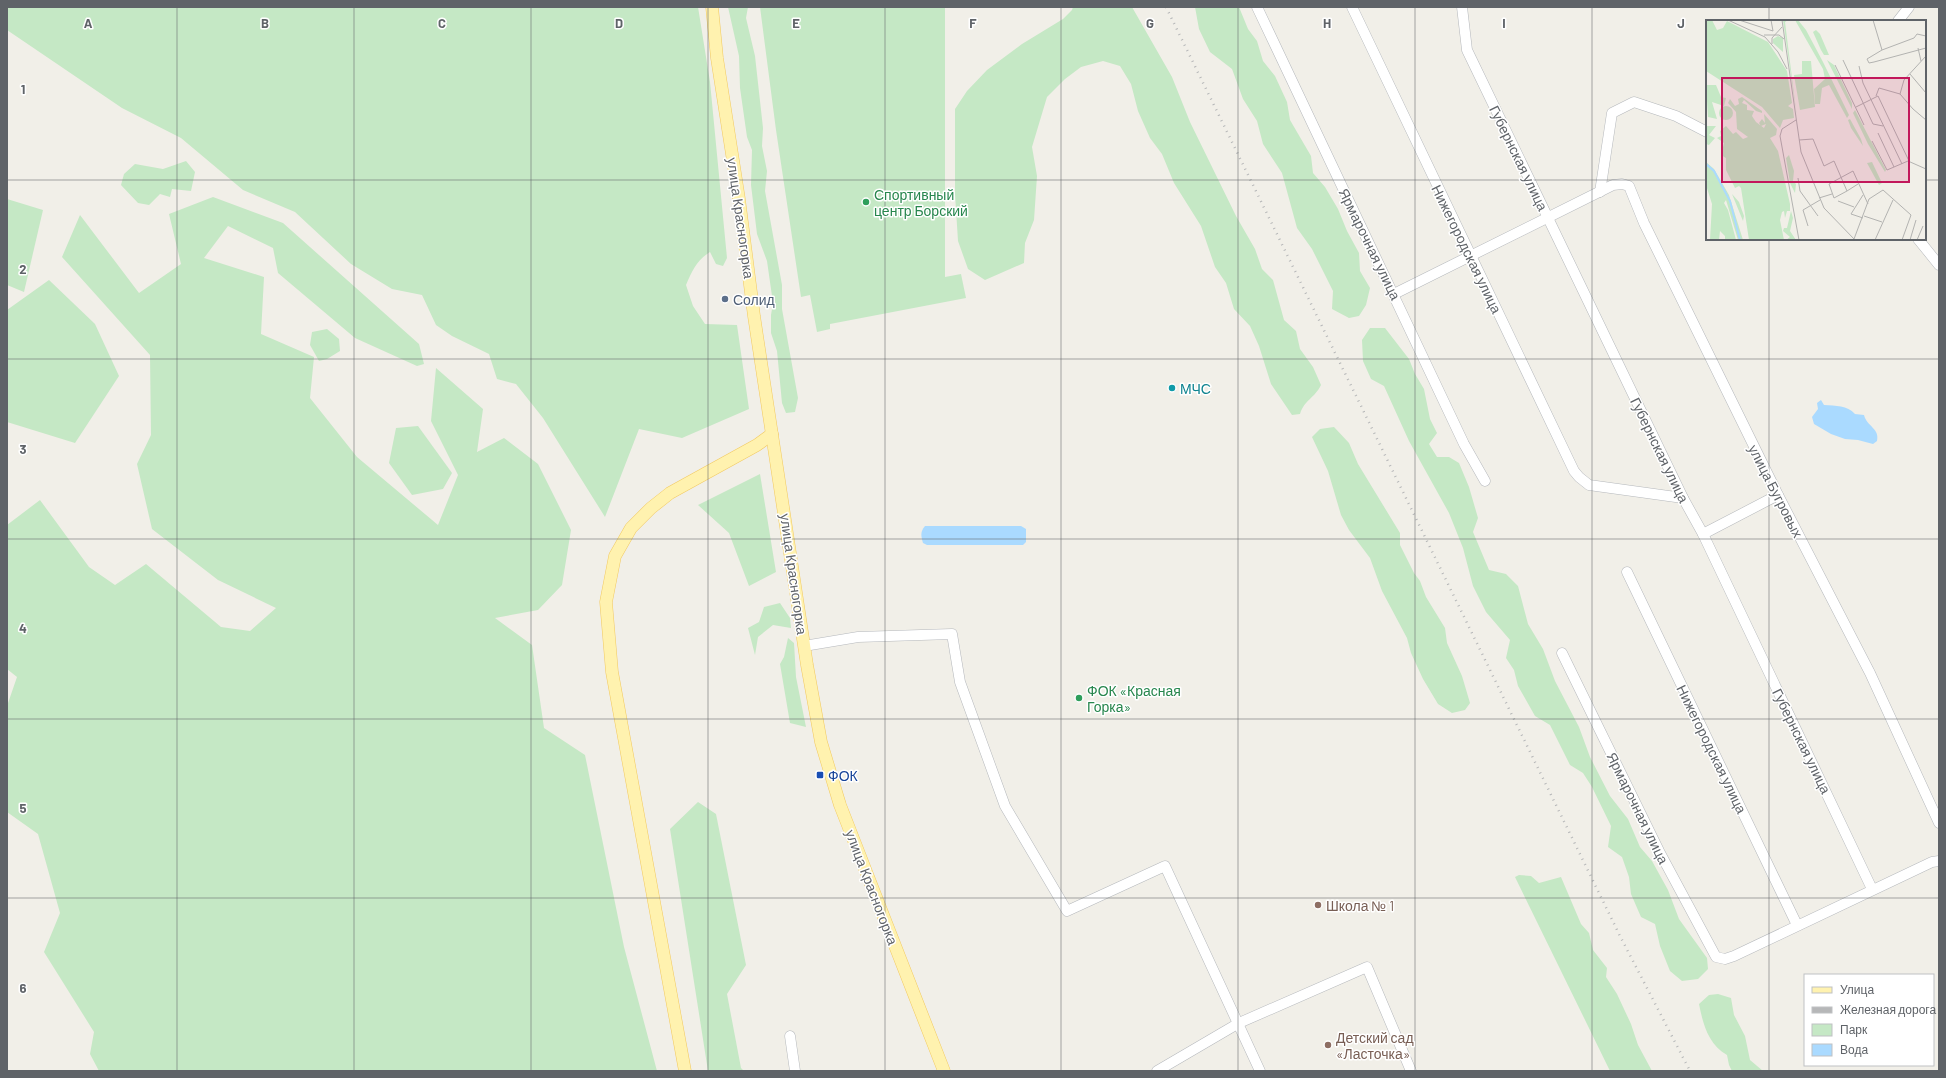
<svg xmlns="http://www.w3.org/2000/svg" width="1946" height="1078" viewBox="0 0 1946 1078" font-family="Barlow,sans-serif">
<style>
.green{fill:#c5e8c5}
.water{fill:#aadaff}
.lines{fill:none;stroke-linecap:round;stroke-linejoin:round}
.minor-casing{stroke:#b5b8bc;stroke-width:11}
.major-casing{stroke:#f2c960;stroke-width:13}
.minor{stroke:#fff;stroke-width:10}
.major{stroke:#fff2af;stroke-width:12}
.rail{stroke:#b6b7b8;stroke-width:2.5;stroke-dasharray:1 5;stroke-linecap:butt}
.grid{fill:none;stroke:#5f6368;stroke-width:1;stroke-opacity:0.55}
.leisure-dot{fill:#2e9e5b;stroke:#fff;stroke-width:1.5}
.service-dot{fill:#5c6f8a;stroke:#fff;stroke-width:1.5}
.culture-dot{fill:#0f9aa8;stroke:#fff;stroke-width:1.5}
.transit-dot{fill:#1a4fb4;stroke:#fff;stroke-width:1.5}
.education-dot{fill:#8d6e63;stroke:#fff;stroke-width:1.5}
.labels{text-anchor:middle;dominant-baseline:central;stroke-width:3;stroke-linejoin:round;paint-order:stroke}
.street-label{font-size:14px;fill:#5f6368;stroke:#fff}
.leisure-label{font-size:14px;fill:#27864d;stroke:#fff;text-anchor:start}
.service-label{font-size:14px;fill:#4e5e75;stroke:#fff;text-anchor:start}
.culture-label{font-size:14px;fill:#0d838f;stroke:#fff;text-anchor:start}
.transit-label{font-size:14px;fill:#164399;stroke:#fff;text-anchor:start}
.education-label{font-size:14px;fill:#785e54;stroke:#fff;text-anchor:start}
.inset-river{fill:none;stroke:#aadaff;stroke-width:2}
.inset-road{fill:none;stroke:#b3b3b1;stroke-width:1}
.view{fill:#c2185b;fill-opacity:0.15;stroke:#c2185b;stroke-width:2}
.inset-edge{fill:none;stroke:#5f6368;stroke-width:2}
.grid-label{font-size:13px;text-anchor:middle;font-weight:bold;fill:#5f6368;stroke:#fff;stroke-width:3;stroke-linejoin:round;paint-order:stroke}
</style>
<rect width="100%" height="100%" fill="#f1efe8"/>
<g class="green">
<path d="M7 7H698L710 82 727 258 723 266 716 264 710 252C697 260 692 271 686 285L693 306 705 324 737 325 749 409 682 438 639 429 605 517 543 418 516 384 497 379 489 354 452 336 436 325 422 295 392 289 351 264 295 212 243 190 181 138 122 108 7 30Z"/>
<polygon points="728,7 748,7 746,18 755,56 763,128 762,146 767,171 765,191 782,285 782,309 798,398 795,412 786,413 782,403 777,351 771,333 771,315 773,303 767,261 757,234 751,185 752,150 747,137 740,88 739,56"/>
<polygon points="760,7 945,7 945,277 961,274 966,298 830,324 830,329 817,332 810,295 801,297 776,130"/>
<path d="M1073 7H1132L1172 77 1190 122 1236 216 1255 249 1262 269 1273 280 1284 320 1296 331 1300 349 1313 367 1321 385C1314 399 1305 399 1300 414L1292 415 1271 384 1259 346 1250 326 1234 309 1226 283 1215 267 1201 226 1174 183 1162 154 1150 138 1138 111 1131 84 1120 66 1103 61 1081 67 1065 79 1047 97 1032 147 1037 176 1034 220 1025 243 1024 263 985 280 968 269 958 241 955 194V109L967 91 987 70 1022 44 1063 19 1072 10Z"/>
<polygon points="1195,7 1239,7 1248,29 1257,41 1263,61 1275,76 1287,102 1290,120 1311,156 1313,173 1325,187 1338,209 1347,231 1359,253 1360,271 1370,288 1366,305 1359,316 1349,318 1332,309 1333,291 1312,249 1297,228 1282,173 1263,144 1257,121 1243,99 1232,69 1210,52 1199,29"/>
<polygon points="186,161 195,172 191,191 172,189 170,197 160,194 149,205 138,203 121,185 124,174 135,164 163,169"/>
<polygon points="213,197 283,223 419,344 424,364 417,366 355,338 278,273 273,248 228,226 204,258 264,277 261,334 314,357 310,398 357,457 438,525 458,475 431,421 436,368 483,409 477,452 504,438 538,464 571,530 562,585 538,610 495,618 532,645 544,728 585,755 624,947 657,1071 99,1071 90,1054 94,1032 44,952 60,913 38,834 7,812 7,706 17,677 7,669 7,525 40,500 89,567 115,585 146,564 221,627 250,631 276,608 218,580 152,529 137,464 151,435 150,355 62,257 80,215 139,293 181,264 169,214"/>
<polygon points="7,199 43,210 24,292 7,285"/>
<polygon points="49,280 95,324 119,376 75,443 7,422 7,310"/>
<polygon points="1370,328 1385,328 1409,359 1415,374 1424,389 1430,419 1437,433 1429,444 1437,457 1449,457 1459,463 1469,487 1478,518 1473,532 1489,570 1506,574 1518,586 1528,624 1543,649 1555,681 1579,727 1590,757 1610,796 1628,819 1640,847 1652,861 1668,890 1679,919 1707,958 1708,969 1698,979 1682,981 1670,971 1660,946 1655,924 1641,917 1631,894 1629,877 1622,857 1608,847 1611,826 1592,787 1583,773 1570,765 1550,725 1535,716 1518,686 1514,670 1506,658 1510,640 1486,612 1473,586 1463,548 1449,513 1409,441 1384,386 1371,379 1363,361 1362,340"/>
<polygon points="327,329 339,339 340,351 327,359 319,361 310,345 312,332"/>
<polygon points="418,426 452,473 443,489 412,495 389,463 396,428"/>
<polygon points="1334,427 1349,443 1358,464 1400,533 1400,545 1414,573 1420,581 1426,597 1445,628 1447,643 1462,676 1470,703 1465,710 1452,713 1438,704 1423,679 1411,653 1407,638 1382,591 1370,558 1349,530 1341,515 1328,471 1312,437 1320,429"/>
<polygon points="760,474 776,572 749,586 729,533 698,505"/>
<polygon points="780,603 790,618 791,628 773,625 758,637 755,655 748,628 759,622 764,607"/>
<polygon points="788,638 794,643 796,677 806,727 790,723 780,664 784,657"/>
<polygon points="698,802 716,814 746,965 727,994 741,1068 744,1071 708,1071 670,829"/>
<polygon points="1519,875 1531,876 1539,883 1561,877 1581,924 1589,933 1593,950 1607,968 1606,977 1617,994 1631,1024 1638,1045 1652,1071 1610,1071 1515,877"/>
<path d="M1718 994 1731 998 1734 1015 1745 1036 1750 1060 1763 1071H1732L1729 1065 1727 1055C1708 1044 1703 1024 1699 1004L1709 995Z"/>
</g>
<g class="water">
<path d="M1821 400 1824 405C1836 406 1847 405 1855 414L1864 415C1867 427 1880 428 1877 441L1873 444 1858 440 1845 439 1831 434 1814 424 1812 417 1818 409 1817 403Z"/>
<path d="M925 526H1021L1026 529V542L1023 545H927L923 543C921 536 920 532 925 526Z"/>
</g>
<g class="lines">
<defs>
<g id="minor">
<polyline points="1257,7 1464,444 1485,481"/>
<polyline points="1352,7 1574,471 1579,477 1589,485 1683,498"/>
<polyline points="1462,7 1467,50 1683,498 1703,534 1872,889"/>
<polyline points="1898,21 1909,7"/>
<polyline points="1600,192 1612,113 1634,102 1676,116 1707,132"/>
<polyline points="1918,239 1939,265"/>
<polyline points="1394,294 1613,185 1622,184 1629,186 1644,223 1778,495 1870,673 1939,823"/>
<polyline points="1703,534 1778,495"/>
<polyline points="1627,572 1797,925"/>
<polyline points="804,646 858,637 952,634 960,682 1005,806 1067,911 1165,866 1260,1071"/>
<polyline points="1562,653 1659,851 1716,957 1725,959 1734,956 1932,862 1939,861"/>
<polyline points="790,1036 795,1071"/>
<polyline points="1157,1071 1239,1023 1367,967 1411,1071"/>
</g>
<g id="major">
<polyline points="712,7 717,58 739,199 754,316 807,665 821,742 840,805 944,1071"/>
<polyline points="685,1071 612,672 606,602 615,556 631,528 651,508 670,493 757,445 772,434"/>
</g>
</defs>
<use href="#minor" class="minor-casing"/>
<use href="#major" class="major-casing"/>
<use href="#minor" class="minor"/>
<use href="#major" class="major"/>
<polyline class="rail" points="1166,7 1620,936 1690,1071"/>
</g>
<path class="grid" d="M177 7V1071M354 7V1071M531 7V1071M708 7V1071M885 7V1071M1061 7V1071M1238 7V1071M1415 7V1071M1592 7V1071M1769 7V21M7 180H1707M1925 180H1939M1769 239V1071M7 359H1939M7 539H1939M7 719H1939M7 898H1939"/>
<g class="leisure-dot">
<circle cx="866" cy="202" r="4"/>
<circle cx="1079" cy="698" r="4"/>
</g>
<circle class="service-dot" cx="725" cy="299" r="4"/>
<circle class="culture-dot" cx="1172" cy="388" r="4"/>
<rect class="transit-dot" x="816" y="771" width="8" height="8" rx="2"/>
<g class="education-dot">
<circle cx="1318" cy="905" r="4"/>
<circle cx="1328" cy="1045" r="4"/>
</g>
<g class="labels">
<g class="street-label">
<text transform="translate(1519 158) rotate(64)">Губернская улица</text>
<text transform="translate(741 218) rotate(82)">улица Красногорка</text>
<text transform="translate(1370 244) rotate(64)">Ярмарочная улица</text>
<text transform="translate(1467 249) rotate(64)">Нижегородская улица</text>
<text transform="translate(1660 450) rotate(64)">Губернская улица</text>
<text transform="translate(1776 491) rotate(63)">улица Бугровых</text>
<text transform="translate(794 574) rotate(82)">улица Красногорка</text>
<text transform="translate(1802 741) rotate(64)">Губернская улица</text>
<text transform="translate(1712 749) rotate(64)">Нижегородская улица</text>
<text transform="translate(1638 808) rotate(64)">Ярмарочная улица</text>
<text transform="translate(872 887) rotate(69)">улица Красногорка</text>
</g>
<g class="leisure-label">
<text x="874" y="194">Спортивный<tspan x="874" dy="16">центр Борский</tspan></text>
<text x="1087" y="690">ФОК «Красная<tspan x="1087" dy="16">Горка»</tspan></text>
</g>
<g class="service-label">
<text x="733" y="299">Солид</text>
</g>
<g class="culture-label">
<text x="1180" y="388">МЧС</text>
</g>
<g class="transit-label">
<text x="828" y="775">ФОК</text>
</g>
<g class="education-label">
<text x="1326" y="905">Школа № 1</text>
<text x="1336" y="1037">Детский сад<tspan x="1336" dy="16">«Ласточка»</tspan></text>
</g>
</g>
<g transform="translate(1706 20)">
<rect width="220" height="220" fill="#f1efe8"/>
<path d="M0 0H6L11 10 17 8 21 1 62 22 81 51 86 83 82 86 87 89 88 98 77 100 74 108 56 87 0 51ZM77 0H82L79 2 91 98ZM89 0H92L100 10 117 42 143 95 141 98 123 65 116 68 114 84H109L108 69 119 59 117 49ZM110 10 114 14 123 35H118L115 30 107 12ZM72 16 77 18V32L67 23V19ZM121 40 128 45 146 83V89ZM96 41H105L109 87 94 90 88 55 96 54ZM0 65H10L15 77 20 78 18 86 6 82 11 99 2 97ZM36 77 56 91V93L50 91 38 80 36 83 41 85V90L48 91 46 96 50 102 58 108 60 104 55 106 53 103 56 99 59 103 58 94 71 109 70 115 64 118 72 131 84 184V191H81L79 198 78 191 76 192 74 200 78 220H43L35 168 33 166 29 168 20 150V138L15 135 18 123 11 118 15 116 14 111 20 106 27 114 30 112 37 119 42 117 31 109 30 92 22 83 24 79 29 86 33 84 32 79ZM13 93a7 7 0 1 1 14 0a7 7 0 1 1-14 0ZM149 90 180 150 179 152 162 124 147 93ZM144 99 155 119 157 126 145 108 142 100ZM0 106H10L3 115 9 118 3 125 0 124ZM83 135 88 151 87 161 90 164 89 173 84 163 80 138ZM0 142 8 149 23 175 37 220H32L20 180 18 183 22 190 30 220H19V216L14 211 13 220H4L6 184 0 165ZM166 142 176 163 173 165 161 143ZM26 174 33 182 38 196 37 201ZM85 191 87 198 84 211 90 220H80L84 217 77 211 78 208H81Z" fill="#c5e8c5"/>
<path class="inset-river" d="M0 144 8 151 24 181 34 220"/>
<path class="inset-road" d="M22 0 59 17 72 32 81 49M33 0 67 11 65 0M76 0 95 132 118 188 149 220M167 0 176 30M58 15H73L78 19M220 16 211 14 208 18 176 30 161 39 163 43 168 42 220 28M66 24V18L76 7M212 28 215 41M137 40 167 104 177 106M129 45 158 105M153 46 157 63 196 144M204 54 220 73M194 74 198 60 220 36M170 76 173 68 194 74 207 89 220 100M170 77 172 76 203 141M150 87 170 77M90 100 76 109 74 116 93 220M172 113 188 147M93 120 107 119 118 146 128 141 141 171 152 164M166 121 181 150 202 141 220 149M92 158 94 171 112 196M141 171 128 178 123 164 147 151 162 184M157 175 145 194 157 198M113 178 126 174M132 181 148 187M158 196 176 202M102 206 97 190 114 180M148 219 163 179 177 170 205 195 196 220M169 220 187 180M204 220 210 200M211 220 217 206"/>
<path class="view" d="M16 58H203V162H16Z"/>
<rect width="220" height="220" class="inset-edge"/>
</g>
<g class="grid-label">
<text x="88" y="28">A</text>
<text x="265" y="28">B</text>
<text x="442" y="28">C</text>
<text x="619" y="28">D</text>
<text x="796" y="28">E</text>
<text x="973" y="28">F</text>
<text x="1150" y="28">G</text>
<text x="1327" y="28">H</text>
<text x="1504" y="28">I</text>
<text x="1681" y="28">J</text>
<text x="23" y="94">1</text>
<text x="23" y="274">2</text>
<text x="23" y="454">3</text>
<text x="23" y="633">4</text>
<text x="23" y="813">5</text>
<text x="23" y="993">6</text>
</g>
<rect width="1946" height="1078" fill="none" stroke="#5f6368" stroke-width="16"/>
<rect x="1804" y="974" width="130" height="92" fill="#ffffff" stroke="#bfc1c3"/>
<rect x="1812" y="987" width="20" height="6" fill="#fff2af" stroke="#bfc1c3"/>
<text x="1840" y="994" font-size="12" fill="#5f6368">Улица</text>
<rect x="1812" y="1007" width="20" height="6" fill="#b6b7b8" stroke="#bfc1c3"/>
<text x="1840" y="1014" font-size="12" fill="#5f6368">Железная дорога</text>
<rect x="1812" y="1024" width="20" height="12" fill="#c5e8c5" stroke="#bfc1c3"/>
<text x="1840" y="1034" font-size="12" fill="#5f6368">Парк</text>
<rect x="1812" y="1044" width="20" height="12" fill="#aadaff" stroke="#bfc1c3"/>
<text x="1840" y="1054" font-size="12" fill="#5f6368">Вода</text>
</svg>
